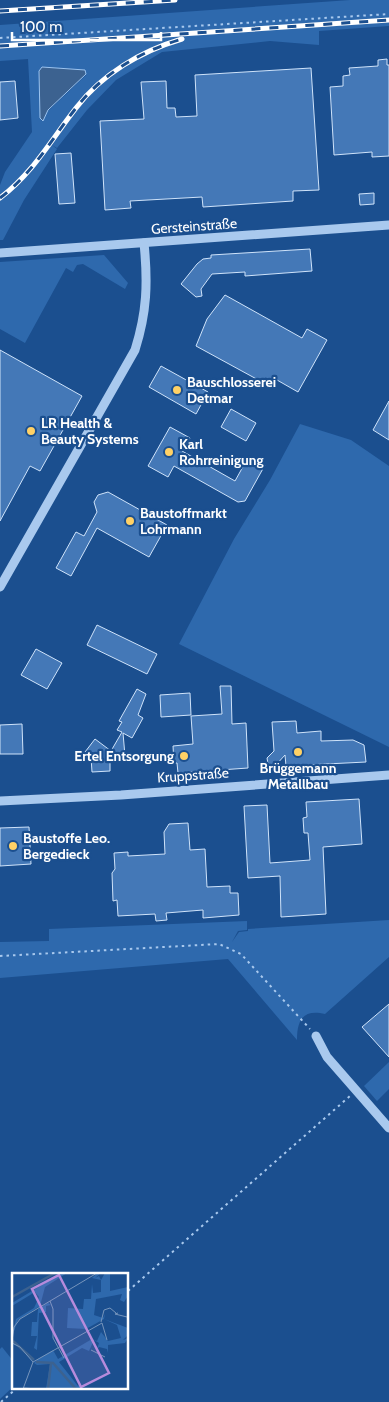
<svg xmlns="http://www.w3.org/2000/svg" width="389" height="1402" viewBox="0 0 389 1402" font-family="Cabin,sans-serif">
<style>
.green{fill:#2e69ad;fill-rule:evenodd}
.water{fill:#3c6290;stroke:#9cc4f0}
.building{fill:#4478b7;stroke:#cfe3fa}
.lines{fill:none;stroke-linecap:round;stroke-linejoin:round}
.path{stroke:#a9c9ee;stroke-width:2;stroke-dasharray:2.5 4;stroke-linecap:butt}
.minor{stroke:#a9c9ee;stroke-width:9}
.rail-casing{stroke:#fff;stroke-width:5}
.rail{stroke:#1b4f8f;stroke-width:3;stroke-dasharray:9;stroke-linecap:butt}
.poi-dot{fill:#ffd166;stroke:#1b4f8f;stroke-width:2}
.labels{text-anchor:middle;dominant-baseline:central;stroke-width:4.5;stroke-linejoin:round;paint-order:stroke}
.street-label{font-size:14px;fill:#fff;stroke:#1b4f8f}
.poi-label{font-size:14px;font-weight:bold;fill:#fff;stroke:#1b4f8f;text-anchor:start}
.inset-river{fill:none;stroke:#3c6290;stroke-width:2.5}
.inset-road{fill:none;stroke:#7695bc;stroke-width:1}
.view{fill:#b68bdc;fill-opacity:0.15;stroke:#b68bdc;stroke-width:2.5}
.inset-edge{fill:none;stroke:#fff;stroke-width:2.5}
</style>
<rect width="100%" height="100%" fill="#1b4f8f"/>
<g class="green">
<path d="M350 0H389V26L319 31V45L270 41 162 52 116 80 87 110 57 148 52 145 57 149 24 200 3 240H0V185L5 172 32 132 28 59 0 61V25ZM42 67 86 75 48 111 42 121 40 118 39 71Z"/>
<polygon points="104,255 128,283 125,289 83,264 77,265 73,272 66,268 25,343 0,329 0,262"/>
<polygon points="300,424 351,440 389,466 389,747 179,644 234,539 270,480"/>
<path d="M389 920V957L325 1014C303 1009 297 1020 297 1040L228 959 0 978V942L49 941V929L247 921V930L238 931 232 942 239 932 248 931V929Z"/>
<polygon points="389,1062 389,1089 377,1101 364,1086"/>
<polygon points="2,1347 14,1362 14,1386 0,1399 0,1349"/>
</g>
<polygon class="water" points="42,67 85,70 86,74 48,110 43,121 40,118 39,71"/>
<g class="building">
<polygon points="387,59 387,65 389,65 389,156 372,157 372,152 334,155 330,87 343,86 343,76 350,75 349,68 378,66 378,60"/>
<polygon points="311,68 319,190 293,191 293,201 203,207 202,197 130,201 131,208 105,210 100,121 144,119 141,82 166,81 167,108 175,108 176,117 197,116 195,75"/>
<polygon points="15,81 18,118 0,120 0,82"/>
<polygon points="71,153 75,203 59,204 55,154"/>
<polygon points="374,193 374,204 360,205 359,194"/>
<polygon points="310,249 312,271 245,276 245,272 212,274 201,289 202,296 196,297 181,284 197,264 203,259 211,258 211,255"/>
<polygon points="225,295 302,338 307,329 327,340 298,392 277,380 273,388 196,346 207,319"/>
<polygon points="0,350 82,396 40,471 30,466 0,521"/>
<polygon points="161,366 208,392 196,414 149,387"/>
<polygon points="389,401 389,440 373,430"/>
<polygon points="231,409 256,423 246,441 221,427"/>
<polygon points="170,427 190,438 182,451 235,481 245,463 250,465 253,459 265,465 245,501 238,502 174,466 168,477 148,466"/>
<polygon points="108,492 167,525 149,557 97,528 71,576 56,568 76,532 84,536 97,512 94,502 98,495"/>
<polygon points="97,625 157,654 147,674 87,645"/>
<polygon points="36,649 62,663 47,689 21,675"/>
<polygon points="220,686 231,686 232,724 246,723 248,768 178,773 177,763 174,763 173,746 193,744 191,716 222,714"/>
<polygon points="137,689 146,694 138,715 143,718 132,738 123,733 125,756 113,757 110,763 110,771 92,772 91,757 85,752 95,739 111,751 122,732 117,730 122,722 119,721"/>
<polygon points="190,693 191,715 161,717 160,695"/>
<polygon points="296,721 297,733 321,731 321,741 353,740 364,745 366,762 286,766 285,755 275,766 271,767 268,764 267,758 274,751 272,722"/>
<polygon points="22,724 23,754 0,754 0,725"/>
<polygon points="359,799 362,844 323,847 326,914 281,917 280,876 248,878 244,806 267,805 270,863 310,860 308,833 304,833 303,818 307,817 306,802"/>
<polygon points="188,823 190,850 205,849 207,887 230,886 230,893 238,893 239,915 203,918 203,910 166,913 167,920 156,921 155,914 118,916 117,900 113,901 112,873 115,869 114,853 128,852 128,856 165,854 164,832 169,824"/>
<polygon points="29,827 31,864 0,866 0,828"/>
<polygon points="389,1004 389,1057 362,1027"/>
</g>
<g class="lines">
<g class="path">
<polyline points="0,38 389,14"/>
<polyline points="0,956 219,944 241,954 310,1029"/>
<polyline points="128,1291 350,1096"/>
<polyline points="1,1402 17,1388"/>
</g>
<g class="minor">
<polyline points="0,253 389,225"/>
<path d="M0 587 135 350C147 312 148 283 144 243"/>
<polyline points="0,801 121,795 389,775"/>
<polyline points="316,1036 327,1057 389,1128"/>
</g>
<defs>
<g id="rail">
<polyline points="0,11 175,0"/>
<polyline points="0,46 389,20"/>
<path d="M0 198C33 173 51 140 76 108 102 74 141 51 182 39"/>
</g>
</defs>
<use href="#rail" class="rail-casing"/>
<use href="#rail" class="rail"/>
</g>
<g class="poi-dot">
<circle cx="177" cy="390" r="5"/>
<circle cx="31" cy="431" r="5"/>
<circle cx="169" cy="452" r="5"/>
<circle cx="130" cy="521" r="5"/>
<circle cx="298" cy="752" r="5"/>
<circle cx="184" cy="756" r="5"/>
<circle cx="13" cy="846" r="5"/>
</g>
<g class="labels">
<g class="street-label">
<text transform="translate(194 226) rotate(-4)">Gersteinstraße</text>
<text transform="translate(193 775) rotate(-4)">Kruppstraße</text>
</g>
<g class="poi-label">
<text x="187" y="382">Bauschlosserei<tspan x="187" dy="16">Detmar</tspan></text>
<text x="41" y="423">LR Health &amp;<tspan x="41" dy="16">Beauty Systems</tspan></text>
<text x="179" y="444">Karl<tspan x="179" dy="16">Rohrreinigung</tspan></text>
<text x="140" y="513">Baustoffmarkt<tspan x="140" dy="16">Lohrmann</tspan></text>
<text x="174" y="756" text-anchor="end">Ertel Entsorgung</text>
<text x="298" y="768" text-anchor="middle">Brüggemann<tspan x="298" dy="16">Metallbau</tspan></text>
<text x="23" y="838">Baustoffe Leo.<tspan x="23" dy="16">Bergedieck</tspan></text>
</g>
</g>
<g transform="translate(12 1273)">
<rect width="116" height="116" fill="#1b4f8f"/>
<path d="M50 0H55L33 14 28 33 6 47 0 64 4 46 22 35 27 24 23 19 0 33V30ZM85 0H89L83 5 87 3 89 7 93 0H98V18L116 14V23L112 29 108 27 110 21 84 26 82 42 91 45 93 41 92 46 116 55V62L111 67 116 65 113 70 96 72V80L95 76 87 74 84 79 87 70 82 67 77 78 70 75 47 89 66 113 68 110 69 115 83 116H34L38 91 25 92 22 90 26 86 41 77 46 86 80 66 85 68 89 59 96 68 109 65 105 52 92 46 74 56 55 55 56 35 71 36 72 26H79L80 11 81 20 89 19V7L80 5ZM36 30 39 32 34 33V39L27 40 25 77 22 75 25 63H19L20 49H25L26 36Z" fill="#2e69ad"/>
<path class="inset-river" d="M0 24 43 0M1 68 22 87M24 89 41 90 64 116M36 116 39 90"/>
<path class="inset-road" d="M38 28 41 36V65L52 85M106 40 103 41 115 44M89 49 92 37 98 35 104 40M90 50 95 67M0 68 2 54 8 46 85 0M0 70 8 74 21 89M79 77 93 84M11 115 26 116M11 116 21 89 90 50"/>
<path class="view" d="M47 2 97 100 69 114 20 16Z"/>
<rect width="116" height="116" class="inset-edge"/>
</g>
<path d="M12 32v8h149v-8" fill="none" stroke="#ffffff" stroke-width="2.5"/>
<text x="20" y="32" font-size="15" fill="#ffffff" stroke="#1b4f8f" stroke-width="4" paint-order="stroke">100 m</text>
</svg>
